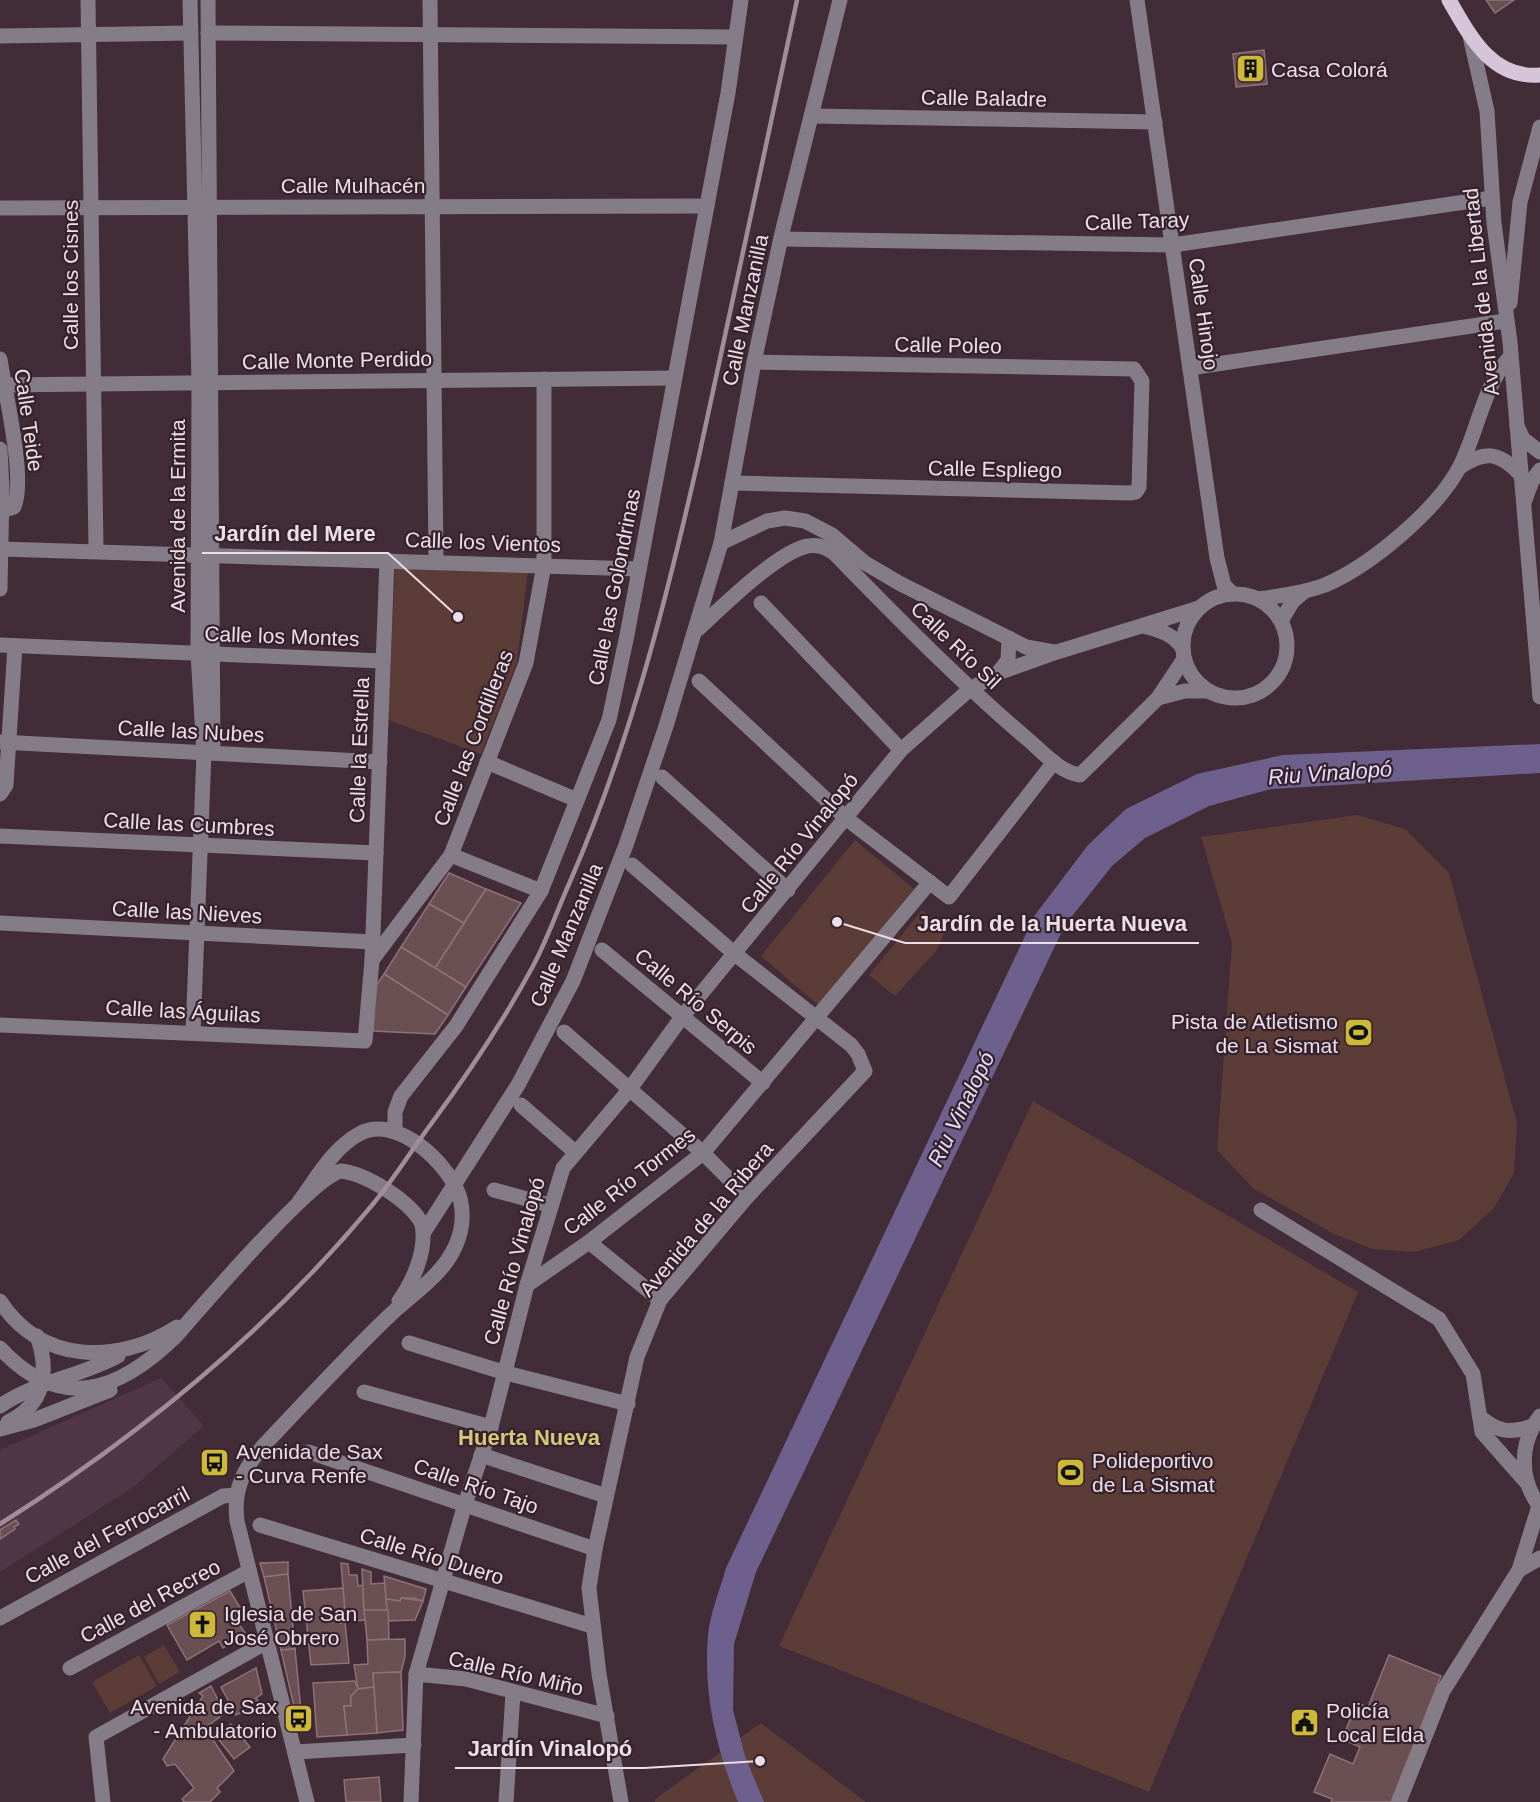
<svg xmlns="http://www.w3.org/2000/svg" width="1540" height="1802" viewBox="0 0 1540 1802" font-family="Helvetica,sans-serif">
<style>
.built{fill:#513645}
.green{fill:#5c3c36}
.water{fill:#6e608c}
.building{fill:#6a4f53;stroke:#8f7277;stroke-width:1.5}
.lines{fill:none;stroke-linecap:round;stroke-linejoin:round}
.minor{stroke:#847c86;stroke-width:15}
.major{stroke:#d6c5d8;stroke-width:15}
.rail{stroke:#9f8e98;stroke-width:4.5}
.labels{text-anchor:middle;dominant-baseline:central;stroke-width:4.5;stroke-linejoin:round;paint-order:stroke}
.poi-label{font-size:21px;fill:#ecdee6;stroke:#36222d;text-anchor:start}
.street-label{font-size:21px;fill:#ecdee6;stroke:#36222d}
.water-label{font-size:22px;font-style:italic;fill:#e3dbf8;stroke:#36222d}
.neighbourhood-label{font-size:22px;font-weight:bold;fill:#d6c87a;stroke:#36222d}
.leader{fill:none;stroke:#ecdee6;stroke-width:2}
.callout-dot{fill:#ecdee6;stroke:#36222d;stroke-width:2}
.callout-label{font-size:22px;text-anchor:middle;font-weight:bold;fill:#ecdee6;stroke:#36222d;stroke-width:4.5;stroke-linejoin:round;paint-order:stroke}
</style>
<rect width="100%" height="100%" fill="#412c38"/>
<polygon class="built" points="161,1378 204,1426 131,1489 0,1572 0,1450"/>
<g class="green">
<polygon points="395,568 528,572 517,662 481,754 388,720"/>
<polygon points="1357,815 1405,829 1449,873 1517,1123 1514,1173 1494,1208 1459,1240 1414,1252 1372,1249 1334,1234 1253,1188 1217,1150 1232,943 1201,837"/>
<polygon points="855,840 914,889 819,1006 761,956"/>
<polygon points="922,910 946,928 937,950 895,996 869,975"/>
<polygon points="1033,1101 1358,1292 1149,1792 779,1646"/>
<polygon points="164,1645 180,1672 159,1684 144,1657"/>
<polygon points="139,1655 157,1686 110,1713 92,1682"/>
<polygon points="761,1723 866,1802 655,1802 655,1799"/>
</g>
<path class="water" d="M1540 744V773L1271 789 1209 806 1145 838 1112 866 1065 925 756 1572 734 1644 733 1710 745 1756 764 1802H738C716 1748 703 1694 708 1635 710 1613 720 1590 726 1568L1035 915 1088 845 1126 809 1197 774 1283 755Z"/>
<g class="building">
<polygon points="1486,0 1514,0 1495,13"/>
<polygon points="1264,50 1267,84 1236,87 1233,54"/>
<polygon points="449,873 486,889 464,923 429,904"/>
<polygon points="486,889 521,903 466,987 435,968"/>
<polygon points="429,904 464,923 435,968 401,947"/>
<polygon points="401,947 466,987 448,1015 384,974"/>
<polygon points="384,974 448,1015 435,1034 373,1031 375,987"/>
<polygon points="16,1520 19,1524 14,1527 15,1529 0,1539 0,1530"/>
<polygon points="288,1562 288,1574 264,1577 260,1563"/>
<polygon points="341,1563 348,1564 349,1575 357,1575 358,1586 363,1585 365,1620 356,1621 356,1612 345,1613"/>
<polygon points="362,1569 371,1572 371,1584 385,1583 388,1610 364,1610"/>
<polygon points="288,1574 295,1649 281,1650 264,1577"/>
<polygon points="384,1576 426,1589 423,1601 413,1598 401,1598 400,1601 386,1599"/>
<polygon points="343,1588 345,1613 339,1613 340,1623 345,1622 349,1663 311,1665 303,1591"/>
<polygon points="230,1591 247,1619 239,1624 245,1633 223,1648 219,1641 187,1660 167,1625"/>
<polygon points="401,1598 423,1601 415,1620 388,1621 386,1599 400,1601"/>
<polygon points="364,1610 388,1610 389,1639 367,1640"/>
<polygon points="405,1639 405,1657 401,1672 373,1673 374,1687 358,1689 354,1665 368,1664 367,1640"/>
<polygon points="295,1649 301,1711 295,1711 281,1650"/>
<polygon points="1389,1655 1441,1676 1391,1802 1331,1802 1332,1799 1314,1792 1330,1754 1353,1764 1360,1747 1342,1739 1357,1703 1368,1707"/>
<polygon points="256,1668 262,1694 256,1698 259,1703 236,1715 221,1687"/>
<polygon points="401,1672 403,1730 377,1733 373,1673"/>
<polygon points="355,1681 358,1689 351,1696 351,1706 344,1706 347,1735 317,1737 313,1683"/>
<polygon points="211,1686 225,1713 205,1728 234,1771 217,1788 220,1792 210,1802 184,1802 182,1799 194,1788 175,1764 167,1766 163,1759 203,1696 199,1693"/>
<polygon points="374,1687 377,1733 347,1735 344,1706 351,1706 351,1696 358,1689"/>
<polygon points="231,1724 250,1747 234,1759 216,1736"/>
<polygon points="379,1777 381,1802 346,1802 344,1780"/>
</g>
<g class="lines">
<g class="minor">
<polyline points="88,0 96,550"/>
<polyline points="190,0 199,383 198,654 204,753 193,1032"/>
<polyline points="208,0 213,753"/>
<polyline points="430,0 436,562"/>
<polyline points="1137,0 1217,558 1224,585 1233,594"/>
<polyline points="208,33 734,37"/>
<polyline points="0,36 190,33"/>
<polyline points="1470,36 1487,111 1494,223 1510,342 1540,697"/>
<polyline points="811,116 1155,122"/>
<polyline points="0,208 707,206"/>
<polyline points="781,239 1173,245 1492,198"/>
<polyline points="1510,303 1520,202 1540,127"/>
<path d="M0 359C5 393 26 478 14 507L1 511"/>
<polyline points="1190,368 1505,321"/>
<polyline points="0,385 674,378"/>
<polyline points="1517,426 1523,439 1540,452"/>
<polyline points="0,449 2,489 0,589"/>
<path d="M1460 467C1485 450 1499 452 1520 474"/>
<polyline points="732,483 1130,493 1136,492 1139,487 1142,381 1134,369 754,362"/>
<polyline points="1525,500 1532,481 1540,470"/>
<polyline points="721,543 767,521 785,518 805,521 832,535 865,563 899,583 1026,647 1054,652"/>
<polyline points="2,549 639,569"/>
<polyline points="387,560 372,960 451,855 526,663 544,565 544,379"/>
<circle cx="1235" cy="646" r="52"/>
<path d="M1258 599C1280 596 1303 593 1325 585 1370 566 1439 509 1461 464 1478 430 1484 384 1510 357"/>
<polyline points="761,603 901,750"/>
<polyline points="1281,621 1293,601 1305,591"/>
<path d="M1143 626C1159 630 1174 634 1183 649"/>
<path d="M697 630C720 609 778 551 808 546 818 544 826 547 834 553 896 616 957 679 1025 737 1041 750 1059 772 1080 775L1158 698 1184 659"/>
<polyline points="0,645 383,661"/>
<polyline points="998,673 1008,660 1009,638"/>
<polyline points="699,681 847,819 949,897 1054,762"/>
<polyline points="1158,698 1185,691 1208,691"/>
<polyline points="0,742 380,762"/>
<polyline points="487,762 577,800"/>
<polyline points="662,777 788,890"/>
<polyline points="0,794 6,785 15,646"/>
<polyline points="0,836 376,853"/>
<polyline points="451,855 541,891"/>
<polyline points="0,923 373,942"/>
<polyline points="602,950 763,1083"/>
<polyline points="0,1025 365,1041 372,960"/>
<polyline points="564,1032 703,1153 747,1197"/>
<polyline points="521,1105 575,1152"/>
<polyline points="395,1131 395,1112 401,1096 456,1026 541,891 609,720 627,635 728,93 741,0"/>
<polyline points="494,1190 549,1205"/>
<path d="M299 1202C316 1179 333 1148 359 1134 396 1113 450 1164 460 1198 464 1214 462 1232 455 1247 442 1276 411 1295 389 1316 346 1357 306 1401 265 1444 244 1468 233 1488 237 1521L307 1802"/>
<polyline points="1261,1210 1439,1319 1473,1374 1482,1432 1527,1483"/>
<polyline points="424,1232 518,1085 573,981 626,845 666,726 721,543 754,362 782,233 840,0"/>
<polyline points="589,1242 660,1300"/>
<polyline points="527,1285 589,1242 703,1153 930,882"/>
<path d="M0 1301C41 1364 118 1365 177 1327"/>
<polyline points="409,1343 506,1373 628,1404"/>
<path d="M0 1348C60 1413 119 1392 176 1336 202 1306 312 1178 341 1171 367 1174 410 1201 422 1224 427 1249 414 1280 399 1301"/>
<polyline points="364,1392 491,1427"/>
<path d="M0 1406C37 1381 79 1377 118 1356"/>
<path d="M1540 1416C1519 1444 1519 1479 1540 1507"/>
<path d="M1480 1417C1499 1433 1510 1433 1533 1426"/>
<path d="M8 1422C44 1405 50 1372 37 1336"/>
<polyline points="0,1429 34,1420 110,1390"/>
<polyline points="309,1452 595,1549"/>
<polyline points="481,1455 606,1496"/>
<polyline points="260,1525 592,1626"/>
<polyline points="1519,1570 1540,1558"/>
<polyline points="0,1618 223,1496 236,1495"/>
<polyline points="70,1668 249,1571"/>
<polyline points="416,1674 466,1679 607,1716"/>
<polyline points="295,1752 414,1745"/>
<polyline points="103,1802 96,1737 267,1642"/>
<polyline points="411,1802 416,1674 465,1504 491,1427 527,1285 563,1168 629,1090 682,1017 901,750 969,690 998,673 1057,652 1199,608"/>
<polyline points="506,1802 513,1693"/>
<polyline points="621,1802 599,1674 589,1588 595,1549 637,1357 660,1300 747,1197 865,1071 858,1054 851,1045 735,954 632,865"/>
<polyline points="1399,1802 1443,1691 1519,1570 1539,1506"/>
</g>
<path class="major" d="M1449 0C1470 36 1491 79 1540 75"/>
<path class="rail" d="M0 1524C139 1436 268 1331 373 1204 394 1179 411 1151 431 1124 468 1074 503 1022 533 966 547 940 557 911 569 884 629 747 666 602 699 456 733 304 764 152 797 0"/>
</g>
<defs>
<symbol id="building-square" viewBox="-11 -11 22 22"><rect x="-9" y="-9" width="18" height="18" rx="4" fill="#ceb837" stroke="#36222d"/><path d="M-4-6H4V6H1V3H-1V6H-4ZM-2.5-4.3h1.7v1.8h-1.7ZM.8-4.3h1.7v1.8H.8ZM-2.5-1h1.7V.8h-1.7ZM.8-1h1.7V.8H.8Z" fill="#111"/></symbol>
<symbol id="stadium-square" viewBox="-11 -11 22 22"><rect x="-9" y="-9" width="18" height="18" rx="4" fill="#ceb837" stroke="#36222d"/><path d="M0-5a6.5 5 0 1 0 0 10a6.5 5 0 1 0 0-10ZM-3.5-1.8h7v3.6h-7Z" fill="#111"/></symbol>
<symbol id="bus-square" viewBox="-11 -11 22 22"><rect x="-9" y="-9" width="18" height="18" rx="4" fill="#ceb837" stroke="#36222d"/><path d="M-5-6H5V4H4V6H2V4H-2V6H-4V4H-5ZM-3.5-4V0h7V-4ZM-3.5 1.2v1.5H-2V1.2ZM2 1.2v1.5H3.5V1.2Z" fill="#111"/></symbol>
<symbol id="church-square" viewBox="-11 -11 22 22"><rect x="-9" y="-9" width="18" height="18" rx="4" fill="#ceb837" stroke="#36222d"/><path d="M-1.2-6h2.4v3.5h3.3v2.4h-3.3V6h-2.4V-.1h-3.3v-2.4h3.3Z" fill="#111"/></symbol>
<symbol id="civic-square" viewBox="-11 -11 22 22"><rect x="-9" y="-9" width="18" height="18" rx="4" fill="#ceb837" stroke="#36222d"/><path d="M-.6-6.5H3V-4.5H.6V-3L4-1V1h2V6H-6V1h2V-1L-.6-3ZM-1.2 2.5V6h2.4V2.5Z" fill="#111"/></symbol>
</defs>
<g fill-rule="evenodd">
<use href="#building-square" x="1234" y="52" width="33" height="33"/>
<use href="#stadium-square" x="1342" y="1016" width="33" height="33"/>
<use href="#bus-square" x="198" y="1446" width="33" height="33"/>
<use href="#stadium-square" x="1054" y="1456" width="33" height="33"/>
<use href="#church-square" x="186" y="1608" width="33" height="33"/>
<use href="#bus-square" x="282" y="1702" width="33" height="33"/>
<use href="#civic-square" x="1288" y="1706" width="33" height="33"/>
</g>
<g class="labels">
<g class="poi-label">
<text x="1271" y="69">Casa Colorá</text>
<text x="1338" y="1021" text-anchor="end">Pista de Atletismo<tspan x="1338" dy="24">de La Sismat</tspan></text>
<text x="236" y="1451">Avenida de Sax<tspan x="236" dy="24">- Curva Renfe</tspan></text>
<text x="1092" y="1460">Polideportivo<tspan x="1092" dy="24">de La Sismat</tspan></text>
<text x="224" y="1613">Iglesia de San<tspan x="224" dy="24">José Obrero</tspan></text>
<text x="277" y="1706" text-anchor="end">Avenida de Sax<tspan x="277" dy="24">- Ambulatorio</tspan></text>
<text x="1326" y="1710">Policía<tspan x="1326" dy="24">Local Elda</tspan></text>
</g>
<g class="street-label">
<text transform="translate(984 98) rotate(1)">Calle Baladre</text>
<text x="353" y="185">Calle Mulhacén</text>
<text transform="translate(1137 221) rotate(-2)">Calle Taray</text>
<text transform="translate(70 275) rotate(-90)">Calle los Cisnes</text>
<text transform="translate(1481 292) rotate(-96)">Avenida de la Libertad</text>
<text transform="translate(745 310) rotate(-78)">Calle Manzanilla</text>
<text transform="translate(1204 314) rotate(82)">Calle Hinojo</text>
<text transform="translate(948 345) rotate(1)">Calle Poleo</text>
<text transform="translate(337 360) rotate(-1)">Calle Monte Perdido</text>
<text transform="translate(29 420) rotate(82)">Calle Teide</text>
<text transform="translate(995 469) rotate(1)">Calle Espliego</text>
<text transform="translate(177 516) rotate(-90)">Avenida de la Ermita</text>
<text transform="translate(483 542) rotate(2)">Calle los Vientos</text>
<text transform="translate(614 587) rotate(-79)">Calle las Golondrinas</text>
<text transform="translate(282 636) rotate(2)">Calle los Montes</text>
<text transform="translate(956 645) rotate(44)">Calle Río Sil</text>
<text transform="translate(191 731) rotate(3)">Calle las Nubes</text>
<text transform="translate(473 738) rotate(-69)">Calle las Cordilleras</text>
<text transform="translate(359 750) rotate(-88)">Calle la Estrella</text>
<text transform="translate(189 824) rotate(3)">Calle las Cumbres</text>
<text transform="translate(799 843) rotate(-51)">Calle Río Vinalopó</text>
<text transform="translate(187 912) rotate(3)">Calle las Nieves</text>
<text transform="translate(566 935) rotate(-67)">Calle Manzanilla</text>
<text transform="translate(696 1001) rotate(40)">Calle Río Serpis</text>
<text transform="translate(183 1011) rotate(3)">Calle las Águilas</text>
<text transform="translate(629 1181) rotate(-38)">Calle Río Tormes</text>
<text transform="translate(706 1219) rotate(-50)">Avenida de la Ribera</text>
<text transform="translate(514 1261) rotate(-74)">Calle Río Vinalopó</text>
<text transform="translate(476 1486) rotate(19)">Calle Río Tajo</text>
<text transform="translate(107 1535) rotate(-28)">Calle del Ferrocarril</text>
<text transform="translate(432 1556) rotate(17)">Calle Río Duero</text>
<text transform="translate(150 1601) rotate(-28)">Calle del Recreo</text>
<text transform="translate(516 1673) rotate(13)">Calle Río Miño</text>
</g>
<g class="water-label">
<text transform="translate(1330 773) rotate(-4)">Riu Vinalopó</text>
<text transform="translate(961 1109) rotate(-64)">Riu Vinalopó</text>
</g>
<g class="neighbourhood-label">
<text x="529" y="1437">Huerta Nueva</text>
</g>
</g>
<path class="leader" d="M458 617L388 553H202M837 922L905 943H1199M760 1761L644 1768H455"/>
<g class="callout-dot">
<circle cx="458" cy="617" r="6"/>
<circle cx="837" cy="922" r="6"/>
<circle cx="760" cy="1761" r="6"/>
</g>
<g class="callout-label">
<text x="295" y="541">Jardín del Mere</text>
<text x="1052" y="931">Jardín de la Huerta Nueva</text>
<text x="550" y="1756">Jardín Vinalopó</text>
</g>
</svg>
